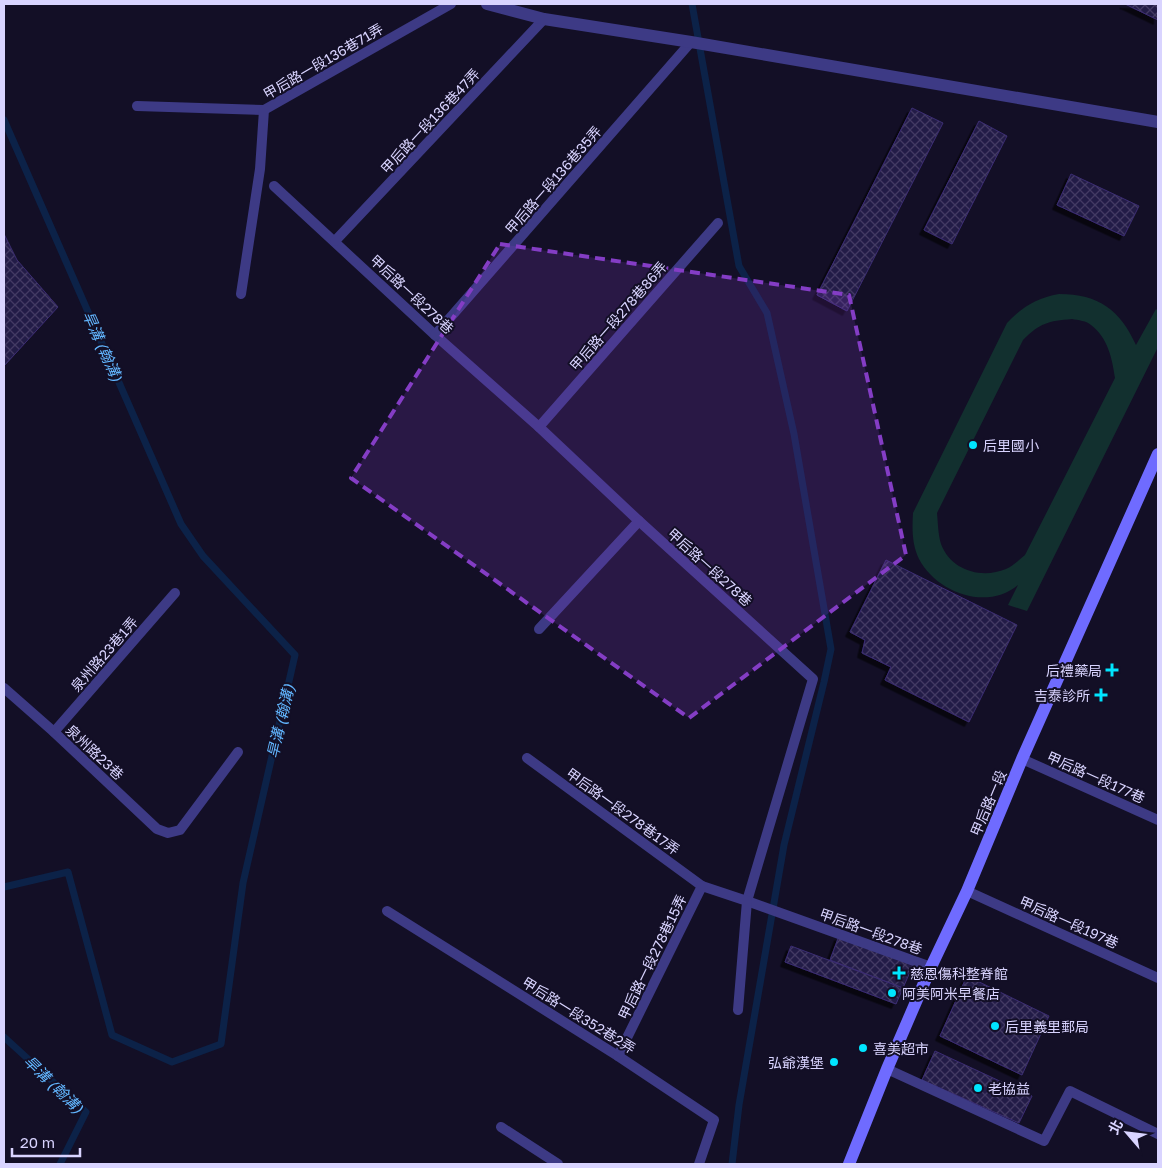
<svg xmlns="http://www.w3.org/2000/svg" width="1162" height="1168" viewBox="0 0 1162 1168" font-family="'Golos Text','Noto Sans TC',sans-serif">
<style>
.pitch{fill:#12302f;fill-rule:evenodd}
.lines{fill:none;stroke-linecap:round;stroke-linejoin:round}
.stream{stroke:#0c2248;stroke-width:7}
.building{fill:url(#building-cross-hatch);stroke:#3b2d73;filter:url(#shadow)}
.lane{stroke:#3d3a85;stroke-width:10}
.street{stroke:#3d3a85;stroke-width:12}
.secondary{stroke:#6f6bff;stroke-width:12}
.marked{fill:#843dc5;fill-opacity:0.2;stroke:#843dc5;stroke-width:4;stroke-dasharray:10 6;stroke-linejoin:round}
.poi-dot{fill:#00e5ff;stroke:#130f26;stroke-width:2}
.labels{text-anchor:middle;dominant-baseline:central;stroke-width:4;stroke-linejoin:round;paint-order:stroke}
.street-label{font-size:14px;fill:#d9d4ff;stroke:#130f26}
.poi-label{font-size:14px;fill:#d9d4ff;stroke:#130f26;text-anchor:start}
.water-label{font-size:15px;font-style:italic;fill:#62b6ff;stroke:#130f26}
</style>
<defs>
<pattern id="building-cross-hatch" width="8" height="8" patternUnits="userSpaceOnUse" patternTransform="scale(1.25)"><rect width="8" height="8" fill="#241b47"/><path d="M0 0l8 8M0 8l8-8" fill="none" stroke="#433b63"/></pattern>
<filter id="shadow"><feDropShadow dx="-4.5" dy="4.5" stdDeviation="0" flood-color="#0009"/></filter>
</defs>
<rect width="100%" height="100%" fill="#130f26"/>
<path class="pitch" d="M1059 294C1099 294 1120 310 1136 345L1156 309 1158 311V347L1027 611 1008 605 1018 585C987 611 937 593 919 559 912 545 912 529 913 513L1007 323C1022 307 1037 298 1059 294ZM1072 319C1078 320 1087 321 1091 325 1108 338 1112 358 1115 378L1025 555C1019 560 1013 566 1006 569 982 579 951 571 941 544 938 534 938 523 937 513L1023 340C1040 323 1048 321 1072 319Z"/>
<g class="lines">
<g class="stream">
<polyline points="692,4 739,266 767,313 794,434 831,649 824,682 784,845 739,1105 732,1164"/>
<polyline points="4,120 181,524 203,556 295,655 243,883 221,1044 172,1062 112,1035 68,872 4,887"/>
<polyline points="4,1037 86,1112 60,1164"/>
</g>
</g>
<g class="building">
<polygon points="1124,4 1158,4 1158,20 1125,4"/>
<polygon points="912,108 943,123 847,311 817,295"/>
<polygon points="979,121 1007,136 952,244 924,230"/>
<polygon points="1071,174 1139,206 1124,236 1057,205"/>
<polygon points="4,234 17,260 58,307 4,366"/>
<polygon points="886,560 1017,625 969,722 885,680 891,667 862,653 865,640 850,632"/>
<polygon points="839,936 913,965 903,988 830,960"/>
<polygon points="791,946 903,988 896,1004 785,962"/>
<polygon points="967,976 1049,1016 1022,1075 940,1036"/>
<polygon points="935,1051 1032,1096 1019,1123 922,1080"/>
</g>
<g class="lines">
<g class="lane">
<polyline points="137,106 264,110"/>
<polyline points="274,186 435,335 539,427 639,521 813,679 747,901 931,967"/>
<polyline points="335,241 544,19"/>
<polyline points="241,294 260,169 264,110 451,4"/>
<polyline points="435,335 691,42"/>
<polyline points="539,427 718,223"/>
<polyline points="539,629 639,521"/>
<polyline points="4,688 54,732 157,829 168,833 180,830 238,752"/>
<polyline points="54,732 175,593"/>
<polyline points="527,758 702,886"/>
<polyline points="1022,759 1158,820"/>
<polyline points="967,891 1158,978"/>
<polyline points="387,911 618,1056 714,1120 699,1164"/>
<polyline points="618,1056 702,886 747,901 738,1010"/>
<polyline points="887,1069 1044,1141 1070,1091 1158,1134"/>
<polyline points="501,1127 558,1164"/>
</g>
<polyline class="street" points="487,4 544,19 691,42 1158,122"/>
<polyline class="secondary" points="849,1164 887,1069 931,967 967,891 1022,759 1158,454"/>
</g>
<path class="marked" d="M500 244 849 295 906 555 689 718 351 478Z"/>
<g class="poi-dot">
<circle cx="973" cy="445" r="5"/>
<path d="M1109.5 662.5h5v5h5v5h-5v5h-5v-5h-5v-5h5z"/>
<path d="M1098.5 687.5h5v5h5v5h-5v5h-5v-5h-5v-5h5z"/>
<path d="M896.5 965.5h5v5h5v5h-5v5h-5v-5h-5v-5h5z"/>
<circle cx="892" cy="993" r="5"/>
<circle cx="995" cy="1026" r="5"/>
<circle cx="863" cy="1048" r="5"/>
<circle cx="834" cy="1062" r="5"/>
<circle cx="978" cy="1088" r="5"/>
</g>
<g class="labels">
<g class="street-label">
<text transform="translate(323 61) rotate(-30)">甲后路一段136巷71弄</text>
<text transform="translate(430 121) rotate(-47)">甲后路一段136巷47弄</text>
<text transform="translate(553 180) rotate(-49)">甲后路一段136巷35弄</text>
<text transform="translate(412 294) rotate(43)">甲后路一段278巷</text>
<text transform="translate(618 316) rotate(-49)">甲后路一段278巷86弄</text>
<text transform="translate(710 567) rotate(42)">甲后路一段278巷</text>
<text transform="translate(104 654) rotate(-49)">泉州路23巷1弄</text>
<text transform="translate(95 752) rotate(43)">泉州路23巷</text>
<text transform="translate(1096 777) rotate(24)">甲后路一段177巷</text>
<text transform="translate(988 803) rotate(-67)">甲后路一段</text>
<text transform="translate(623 811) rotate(36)">甲后路一段278巷17弄</text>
<text transform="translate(1069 922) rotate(24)">甲后路一段197巷</text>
<text transform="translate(871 931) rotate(20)">甲后路一段278巷</text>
<text transform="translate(652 957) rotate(-64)">甲后路一段278巷15弄</text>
<text transform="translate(579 1015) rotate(32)">甲后路一段352巷2弄</text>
</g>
<g class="poi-label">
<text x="983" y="445">后里國小</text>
<text x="1102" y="670" text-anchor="end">后禮藥局</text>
<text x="1090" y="695" text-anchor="end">吉泰診所</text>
<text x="910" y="973">慈恩傷科整脊館</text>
<text x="902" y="993">阿美阿米早餐店</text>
<text x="1005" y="1026">后里義里郵局</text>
<text x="873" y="1048">喜美超市</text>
<text x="824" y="1062" text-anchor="end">弘爺漢堡</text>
<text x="988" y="1088">老協益</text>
</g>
<g class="water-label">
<text transform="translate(103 346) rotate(66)">旱溝 (翰溝)</text>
<text transform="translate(280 721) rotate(-77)">旱溝 (翰溝)</text>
<text transform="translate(54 1084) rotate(44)">旱溝 (翰溝)</text>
</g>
</g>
<rect width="1162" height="1168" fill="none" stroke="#d9d4ff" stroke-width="10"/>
<g transform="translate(1127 1133) rotate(298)" stroke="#130f26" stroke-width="4" paint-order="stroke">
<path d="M0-4L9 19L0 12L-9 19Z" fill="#d9d4ff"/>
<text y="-8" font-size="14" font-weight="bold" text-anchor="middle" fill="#d9d4ff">北</text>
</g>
<path d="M12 1148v8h68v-8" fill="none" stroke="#d9d4ff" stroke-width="2.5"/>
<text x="20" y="1148" font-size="15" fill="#d9d4ff" stroke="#130f26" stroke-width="4" paint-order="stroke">20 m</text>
</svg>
